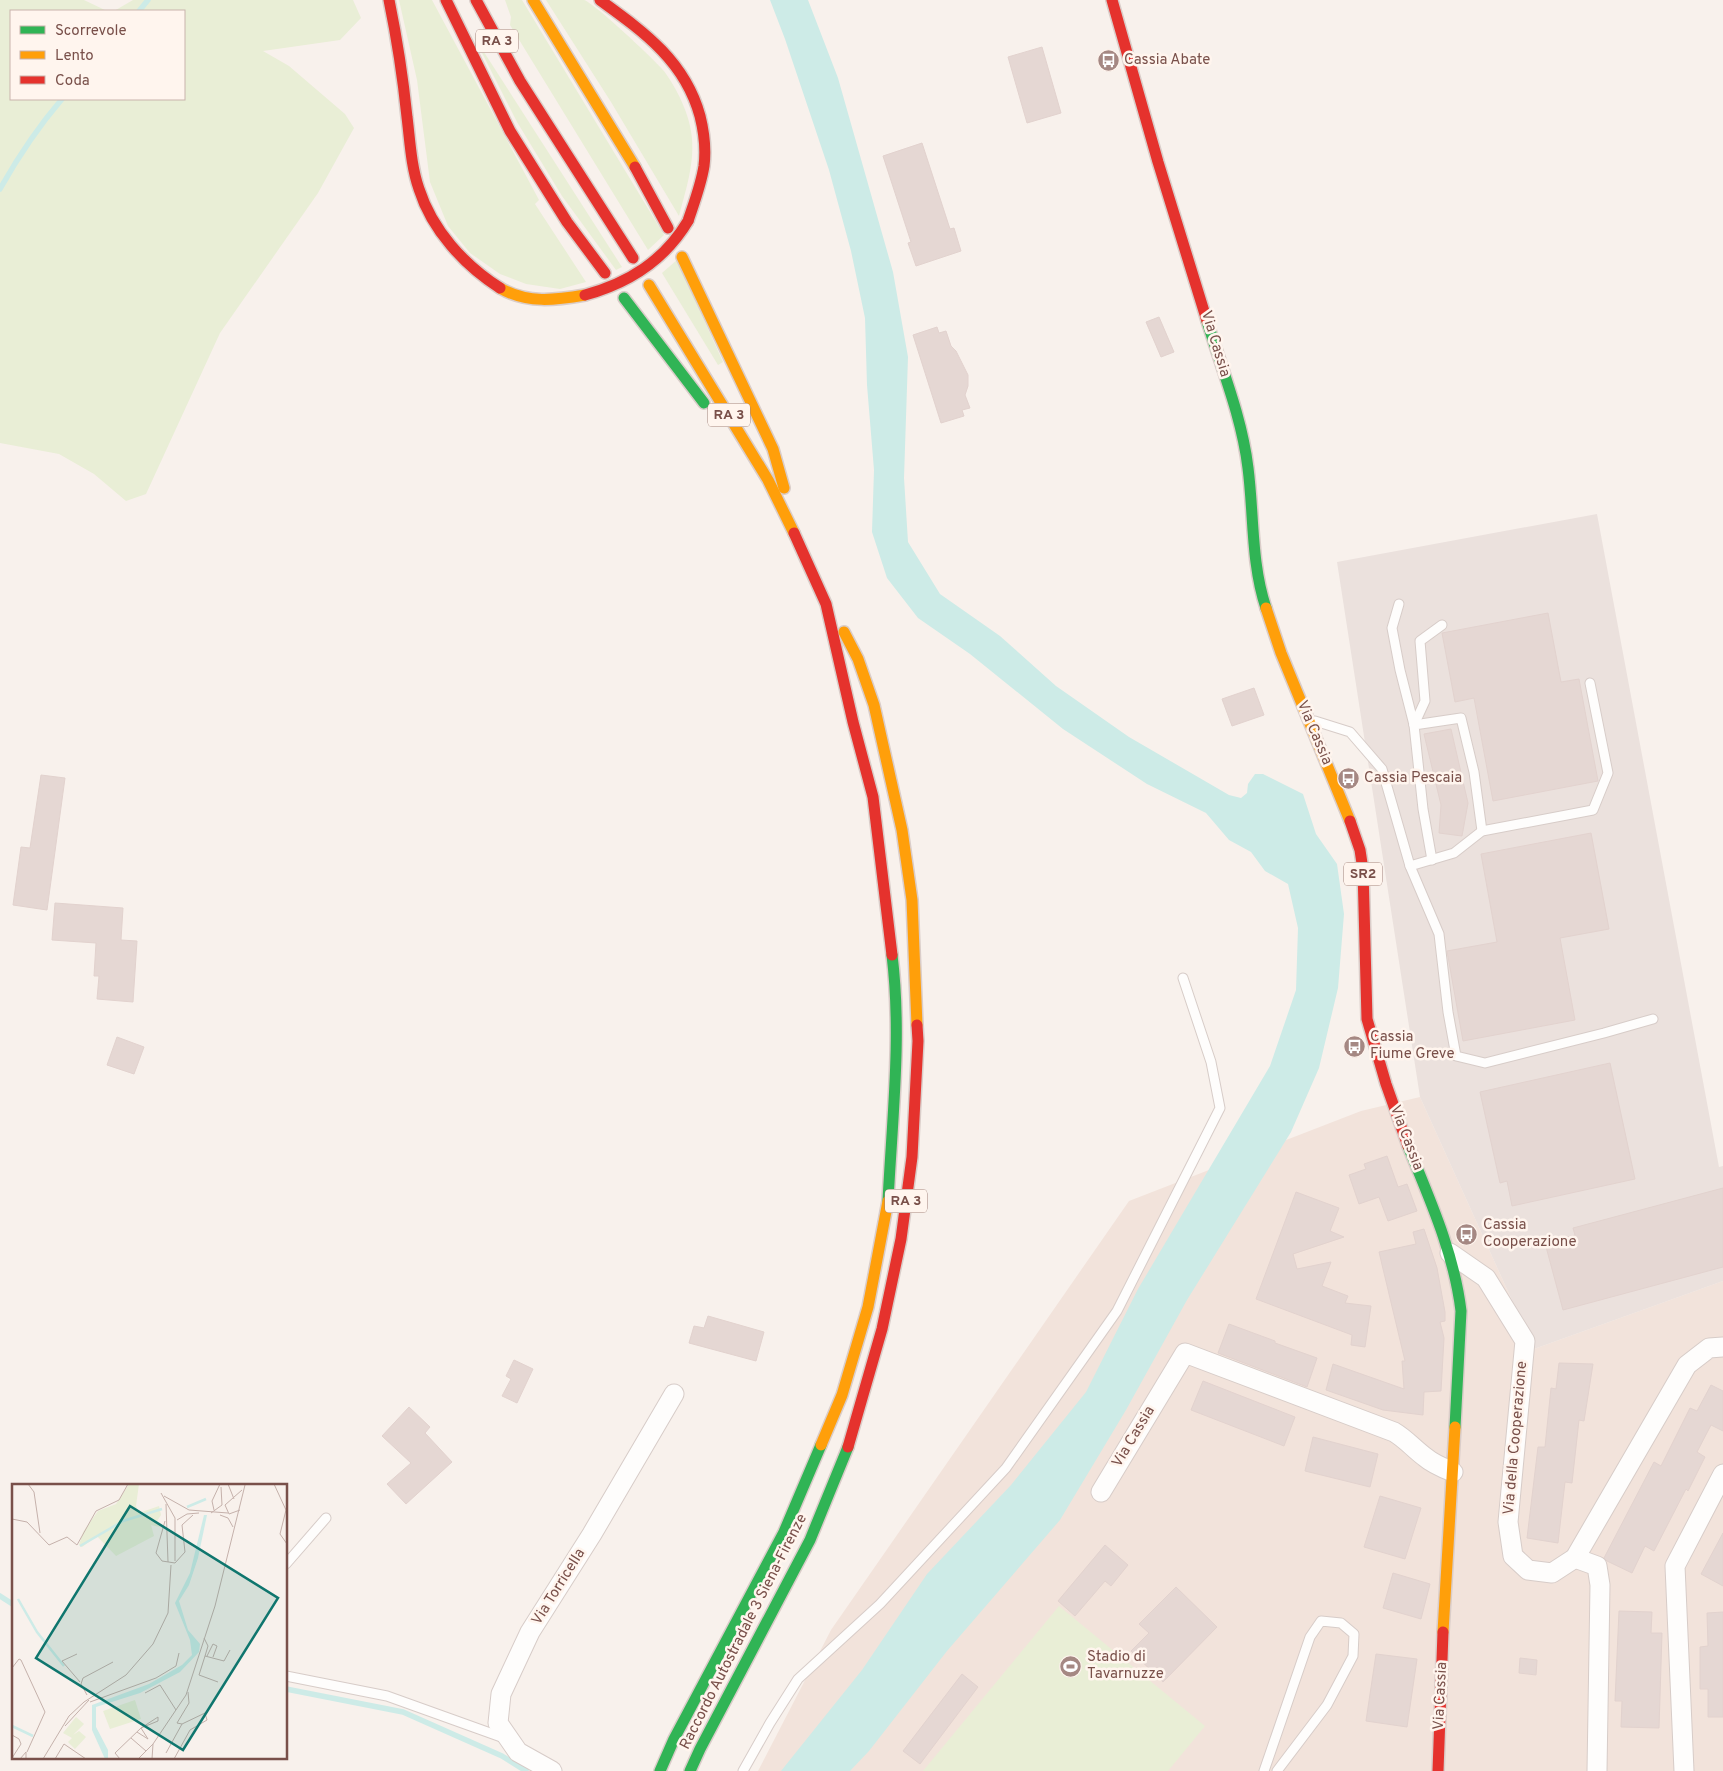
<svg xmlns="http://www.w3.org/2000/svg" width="1723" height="1771" viewBox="0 0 1723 1771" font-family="Overpass,sans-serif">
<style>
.residential{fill:#f2e3db}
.industrial{fill:#ebe1dd}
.green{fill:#e9eed6}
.water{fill:#cdebe7}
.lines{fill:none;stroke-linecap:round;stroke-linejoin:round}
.stream{stroke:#cdebe7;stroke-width:5.5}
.building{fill:#e5d7d3;stroke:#e2d2ce}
.lane-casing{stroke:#d7ccc8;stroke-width:11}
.street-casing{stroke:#d7ccc8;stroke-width:21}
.fast-casing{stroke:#dacdc9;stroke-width:14}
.slow-casing{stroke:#dacdc9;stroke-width:14}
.jam-casing{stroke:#dacdc9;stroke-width:14}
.lane{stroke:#fefdfc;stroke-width:9}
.street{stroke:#fefdfc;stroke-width:19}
.fast{stroke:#30b455;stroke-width:11}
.slow{stroke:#ff9f0a;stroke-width:11}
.jam{stroke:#e5322d;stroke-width:11}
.jam-bridge-casing{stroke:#dacdc9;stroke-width:14;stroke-linecap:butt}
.jam-bridge{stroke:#e5322d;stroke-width:11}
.labels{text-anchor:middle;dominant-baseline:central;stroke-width:5;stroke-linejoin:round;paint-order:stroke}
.shield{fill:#fff5ee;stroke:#a1827b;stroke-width:1}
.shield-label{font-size:14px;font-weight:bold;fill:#79504a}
.poi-label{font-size:15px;fill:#79504a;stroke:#fff5ee;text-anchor:start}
.street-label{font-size:15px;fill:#79504a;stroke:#fff5ee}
.inset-river{fill:none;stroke:#cdebe7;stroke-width:2.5}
.inset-road{fill:none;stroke:#c5b1ab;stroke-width:1}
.view{fill:#0f766e;fill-opacity:0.15;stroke:#0f766e;stroke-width:2.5}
.inset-edge{fill:none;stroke:#79504a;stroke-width:2.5}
</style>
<rect width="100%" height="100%" fill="#f8f1ec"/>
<polygon class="residential" points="1420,1097 1534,1349 1723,1281 1723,1771 758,1771 831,1630 1129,1201 1361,1111"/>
<polygon class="industrial" points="1597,514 1719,1167 1723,1166 1723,1281 1534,1349 1420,1097 1337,562"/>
<g class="green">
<polygon points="0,0 84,0 107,11 11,11 11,99 184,99 184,11 114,11 133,0 353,0 361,18 340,40 263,51 289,66 345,114 354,128 318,193 220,333 146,494 126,501 94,474 59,454 0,443"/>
<polygon points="399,0 432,0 539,200 535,204 586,282 560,289 526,284 500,274 470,253 448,226 430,182 417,80"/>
<polygon points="505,0 522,0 664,235 648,250 510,25 511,17"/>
<path d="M546 0C556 0 574 0 584 0 593 2 656 61 664 71 675 86 686 107 690 126 697 156 687 186 679 216L611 102Z"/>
<polygon points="473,35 622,267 616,270 562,196 517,122"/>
<polygon points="677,260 723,362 718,365 662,273"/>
<polygon points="1059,1606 1205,1726 1168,1771 923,1771"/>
</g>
<polygon class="water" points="770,0 808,0 838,78 893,272 908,357 904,478 908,542 940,594 1000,636 1056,686 1129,737 1229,795 1241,798 1247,793 1248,784 1255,774 1263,774 1303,794 1316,834 1337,864 1344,914 1338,988 1319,1068 1291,1132 1187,1300 1126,1410 1060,1520 947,1651 869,1751 850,1771 781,1771 862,1670 927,1574 1011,1485 1086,1392 1138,1289 1270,1066 1296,990 1298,928 1288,884 1265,871 1251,852 1229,840 1206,813 1147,784 1063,729 970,654 918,618 887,578 872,532 874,470 867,385 865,318 851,251 829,170 785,39"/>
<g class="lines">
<g class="stream">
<polyline points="139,11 148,0"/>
<path d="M0 189C18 157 38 127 62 99"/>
<polyline points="0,1596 14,1605"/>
<polyline points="286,1689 403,1712 502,1756 526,1771"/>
</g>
</g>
<g class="building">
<polygon points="1042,47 1061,113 1027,123 1008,57"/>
<polygon points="922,143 950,229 954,228 961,251 916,266 908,243 911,242 883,156"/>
<polygon points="1159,317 1174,352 1161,357 1146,322"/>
<polygon points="937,327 939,333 946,331 951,346 956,351 968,375 968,386 965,395 970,408 962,410 964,416 941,423 913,335"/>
<polygon points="1548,613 1561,682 1579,679 1598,781 1493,801 1474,698 1455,702 1442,633"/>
<polygon points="1254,688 1264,715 1232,726 1222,699"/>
<polygon points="1451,729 1468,803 1462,836 1439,833 1441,805 1424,734"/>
<polygon points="41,775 65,778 47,910 13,905 21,847 30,848"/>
<polygon points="1591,833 1609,929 1560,938 1575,1020 1463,1041 1447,951 1497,942 1481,854"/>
<polygon points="55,903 123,908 121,940 137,941 133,1002 97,999 99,976 94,976 96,943 52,940"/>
<polygon points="117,1037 144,1047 134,1074 107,1065"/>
<polygon points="1610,1063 1635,1179 1512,1206 1507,1181 1500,1183 1480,1092"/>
<polygon points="1387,1156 1398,1187 1407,1184 1417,1211 1388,1221 1379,1197 1359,1204 1349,1175 1366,1169 1364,1164"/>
<polygon points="1723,1188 1723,1267 1563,1310 1545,1243 1575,1235 1573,1228"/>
<polygon points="1296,1192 1339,1208 1330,1231 1344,1237 1293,1254 1297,1269 1331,1262 1322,1286 1348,1296 1345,1303 1371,1306 1365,1347 1351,1345 1352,1335 1256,1299"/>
<polygon points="1424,1229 1437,1268 1445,1312 1445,1321 1440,1322 1444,1338 1441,1391 1424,1392 1423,1415 1383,1410 1326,1390 1333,1364 1404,1389 1402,1361 1405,1361 1379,1252 1416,1244 1413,1232"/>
<polygon points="708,1316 764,1332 756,1361 689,1343 694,1326 704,1328"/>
<polygon points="1229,1324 1275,1341 1275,1343 1317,1358 1307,1387 1218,1353"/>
<polygon points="514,1360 533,1369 517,1403 502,1396 511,1379 506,1376"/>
<polygon points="1559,1363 1593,1364 1584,1421 1579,1420 1572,1483 1565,1482 1558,1543 1527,1538 1538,1447 1545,1447 1551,1388 1556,1389"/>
<polygon points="1203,1381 1295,1417 1284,1446 1191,1410"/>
<polygon points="1711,1385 1723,1391 1723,1431 1711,1425 1697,1452 1705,1457 1688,1491 1686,1489 1654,1551 1645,1546 1632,1573 1607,1561 1604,1558 1654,1462 1661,1466 1690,1408 1697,1411"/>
<polygon points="409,1407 430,1427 425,1433 452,1462 406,1504 387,1484 411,1463 382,1436"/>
<polygon points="1313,1437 1378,1454 1370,1487 1305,1471"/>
<polygon points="1380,1496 1421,1508 1405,1559 1364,1547"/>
<polygon points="1723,1533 1723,1586 1701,1574"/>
<polygon points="1105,1545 1128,1565 1111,1586 1105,1581 1075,1616 1058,1601"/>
<polygon points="1393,1573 1430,1584 1421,1619 1383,1608"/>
<polygon points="1176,1587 1217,1627 1163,1682 1131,1651 1149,1633 1139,1624"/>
<polygon points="1619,1611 1652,1612 1651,1633 1662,1633 1659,1728 1621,1727 1622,1701 1615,1701"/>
<polygon points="1723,1612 1723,1717 1708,1717 1708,1689 1700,1689 1700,1647 1708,1646 1707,1613"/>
<polygon points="1376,1654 1417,1659 1407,1727 1366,1721"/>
<polygon points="1520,1658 1537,1660 1536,1675 1519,1673"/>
<polygon points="962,1674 978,1687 920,1764 903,1751"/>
</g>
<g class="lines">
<defs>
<g id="lane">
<polyline points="1399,604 1392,628 1400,670 1414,725"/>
<polyline points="1315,721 1350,732 1382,769 1410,866 1454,853 1482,831 1593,810 1608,773 1590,683"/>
<polyline points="1414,725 1425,701 1420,641 1442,625"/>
<polyline points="1432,860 1423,809 1414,725 1461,718 1474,772 1482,831"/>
<polyline points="1410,866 1439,934 1448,1012 1456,1056 1485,1063 1604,1033 1653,1019"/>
<polyline points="286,1564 326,1518"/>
<polyline points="286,1676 387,1696 504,1738"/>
<polyline points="743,1771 770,1723 798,1679 880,1604 1006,1468 1117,1311 1220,1108 1211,1062 1183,978"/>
<polyline points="1264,1771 1310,1637 1321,1621 1341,1623 1354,1634 1353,1656 1327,1705 1277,1771"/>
</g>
<g id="street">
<polyline points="1450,1253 1486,1278 1525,1341 1508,1522 1513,1556 1528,1570 1552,1573 1575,1558 1687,1365 1709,1348 1723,1347"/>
<path d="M1101 1492 1185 1353 1394 1432C1406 1439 1414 1449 1425 1457 1433 1464 1443 1468 1453 1472"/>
<polyline points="1575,1558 1597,1566 1600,1585 1597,1771"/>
<polyline points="552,1771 518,1752 498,1723 501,1694 530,1632 592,1534 674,1394"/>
<polyline points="1684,1771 1675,1566 1723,1474"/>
</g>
<g id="fast">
<polyline points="624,298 704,403"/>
<path d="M1207 321C1222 369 1242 418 1248 468 1254 515 1251 563 1266 608"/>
<path d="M1408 1146C1430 1200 1454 1253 1461 1311L1455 1427"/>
<path d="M888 1201C892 1120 902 1036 892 955"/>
<polyline points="660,1771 674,1739 784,1532 821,1445"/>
<polyline points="690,1771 700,1749 810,1540 848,1447"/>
</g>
<g id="slow">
<polyline points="533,0 635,167"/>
<polyline points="682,257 773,449 784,488"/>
<polyline points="649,285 768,480 794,533"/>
<path d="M500 288C527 304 556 300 585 295"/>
<polyline points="1266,608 1281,653 1350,821"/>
<polyline points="844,632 858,659 874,705 902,830 912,900 917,1025"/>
<polyline points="821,1445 842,1395 868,1307 888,1201"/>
<polyline points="1443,1632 1455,1427"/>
</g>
<g id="jam">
<path d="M389 0C397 39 403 78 407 117 410 141 411 166 419 189 432 230 464 265 500 288"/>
<polyline points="446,0 510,131 567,222 605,273"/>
<polyline points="476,0 520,81 633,258"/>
<path d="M600 0C644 32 685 61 700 116 704 132 706 150 704 166 701 185 694 203 688 221"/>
<polyline points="1112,0 1158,162 1207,321"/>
<polyline points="635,167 668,228"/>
<polyline points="794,533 826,604 853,722 873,797 892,955"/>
<polyline points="1350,821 1360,850 1363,870 1367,1019 1386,1084 1408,1146"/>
<polyline points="848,1447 882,1329 901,1239 912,1157 918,1041 917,1025"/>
<polyline points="1438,1771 1443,1632"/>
</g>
</defs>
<use href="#lane" class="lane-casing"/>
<use href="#street" class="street-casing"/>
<use href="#fast" class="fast-casing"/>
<use href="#slow" class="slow-casing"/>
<use href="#jam" class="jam-casing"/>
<use href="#lane" class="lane"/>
<use href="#street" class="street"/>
<use href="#fast" class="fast"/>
<use href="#slow" class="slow"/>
<use href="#jam" class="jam"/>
<defs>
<path id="jam-bridge" d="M585 295C629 283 664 261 688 221"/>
</defs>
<use href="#jam-bridge" class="jam-bridge-casing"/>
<use href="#jam-bridge" class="jam-bridge"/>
</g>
<defs>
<symbol id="bus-disc" viewBox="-11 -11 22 22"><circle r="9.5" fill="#a58883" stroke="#fff5ee"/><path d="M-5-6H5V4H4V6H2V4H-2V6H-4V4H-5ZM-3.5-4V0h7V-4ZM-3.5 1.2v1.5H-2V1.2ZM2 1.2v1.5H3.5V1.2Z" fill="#fff"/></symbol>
<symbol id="stadium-disc" viewBox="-11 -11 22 22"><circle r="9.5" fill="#a58883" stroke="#fff5ee"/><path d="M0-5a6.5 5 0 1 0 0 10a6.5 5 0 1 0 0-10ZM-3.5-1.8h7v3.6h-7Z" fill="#fff"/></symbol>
</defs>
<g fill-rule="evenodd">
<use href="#bus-disc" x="1096" y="48" width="25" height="25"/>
<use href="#bus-disc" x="1336" y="766" width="25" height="25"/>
<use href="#bus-disc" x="1342" y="1034" width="25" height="25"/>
<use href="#bus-disc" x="1454" y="1222" width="25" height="25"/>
<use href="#stadium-disc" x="1058" y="1654" width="25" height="25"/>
</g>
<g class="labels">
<g class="shield">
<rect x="476" y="29.5" width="42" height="23" rx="4"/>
<rect x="708" y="403.5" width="42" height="23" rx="4"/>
<rect x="1344" y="862.5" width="38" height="23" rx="4"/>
<rect x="885" y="1189.5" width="42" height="23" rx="4"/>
</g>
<g class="shield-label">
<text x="497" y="41">RA 3</text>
<text x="729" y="415">RA 3</text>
<text x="1363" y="874">SR2</text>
<text x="906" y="1201">RA 3</text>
</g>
<g class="poi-label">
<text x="1124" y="60">Cassia Abate</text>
<text x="1364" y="778">Cassia Pescaia</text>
<text x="1370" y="1037">Cassia<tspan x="1370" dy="17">Fiume Greve</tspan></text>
<text x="1483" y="1225">Cassia<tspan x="1483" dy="17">Cooperazione</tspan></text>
<text x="1087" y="1657">Stadio di<tspan x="1087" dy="17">Tavarnuzze</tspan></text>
</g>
<g class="street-label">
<text transform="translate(1215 344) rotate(73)">Via Cassia</text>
<text transform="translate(1314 733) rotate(67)">Via Cassia</text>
<text transform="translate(1406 1138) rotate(69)">Via Cassia</text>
<text transform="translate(1134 1437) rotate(-59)">Via Cassia</text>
<text transform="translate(1516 1438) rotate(-85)">Via della Cooperazione</text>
<text transform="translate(559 1587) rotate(-58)">Via Torricella</text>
<text transform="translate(744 1632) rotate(-63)">Raccordo Autostradale 3 Siena-Firenze</text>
<text transform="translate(1441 1696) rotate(-87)">Via Cassia</text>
</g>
</g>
<g transform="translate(12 1484)">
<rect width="275" height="275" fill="#f8f1ec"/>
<path d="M117 0H127L124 22 127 29 147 22 149 31 145 37 148 43 139 41 142 52 104 72 85 52 70 63 67 61 71 48 86 27 104 20ZM123 216 129 235 98 245 91 227ZM64 233 72 240 61 251 67 247 74 253 63 265 56 258 60 254 51 249Z" fill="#e9eed6"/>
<path d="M192 31H195L186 74 177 101 167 117 176 146 188 160 187 168 168 188 128 209 84 223V243L96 266V275H93L80 246V221L137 200 170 181 180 171 178 156 163 119 178 89Z" fill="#cdebe7"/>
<path class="inset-river" d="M175 23 194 15M68 62 111 37 150 25M6 115 25 148 52 182M0 242 21 252"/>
<path class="inset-road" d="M16 0 22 8 28 49M216 0 222 15M262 0 274 26 268 50 275 60M149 9 163 34V77M152 12 177 26 216 29M154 20 156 78M202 26 200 17 208 0M228 26 217 30 213 21 230 6M199 29 210 21 209 3M208 31 216 34 221 43M0 35 15 38 37 61 55 53 65 61 84 27 107 16 116 0M165 36 175 30 187 29M153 37 144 69 150 77 163 79 173 68 170 41 181 31M192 154 196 162 193 172 212 177 218 166M65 170 50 177 68 198M193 172 187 191 206 198M195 172 201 160 205 162 201 173M0 184 7 175 9 176 33 228 15 268M133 209 148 201 164 226M75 211 69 200 71 194 101 178M78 218 144 194 164 182 167 169M53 242 77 216M125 248 136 255 129 244M0 251 7 255 9 260 0 274M119 254 134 267M52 260 74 275M154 269 170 240M8 275 14 268V275M31 275 57 232 72 218 114 191 141 160 156 129 159 81M43 275 52 260M108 275 103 269 129 244 146 233V237L129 244M126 275 141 260 174 211 203 122 233 1M140 275 141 260M162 275 178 246 195 236 193 229 170 240 165 239 177 219 176 208"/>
<path class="view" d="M118 22 266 114 171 266 24 174Z"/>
<rect width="275" height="275" class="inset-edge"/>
</g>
<rect x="10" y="10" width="175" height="90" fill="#fff5ee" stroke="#c9b3ac"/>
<rect x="20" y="26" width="25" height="8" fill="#30b455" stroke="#c9b3ac"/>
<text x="55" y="35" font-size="15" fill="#79504a">Scorrevole</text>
<rect x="20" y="51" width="25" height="8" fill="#ff9f0a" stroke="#c9b3ac"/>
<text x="55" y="60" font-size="15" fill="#79504a">Lento</text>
<rect x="20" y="76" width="25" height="8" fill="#e5322d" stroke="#c9b3ac"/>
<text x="55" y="85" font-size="15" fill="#79504a">Coda</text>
</svg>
